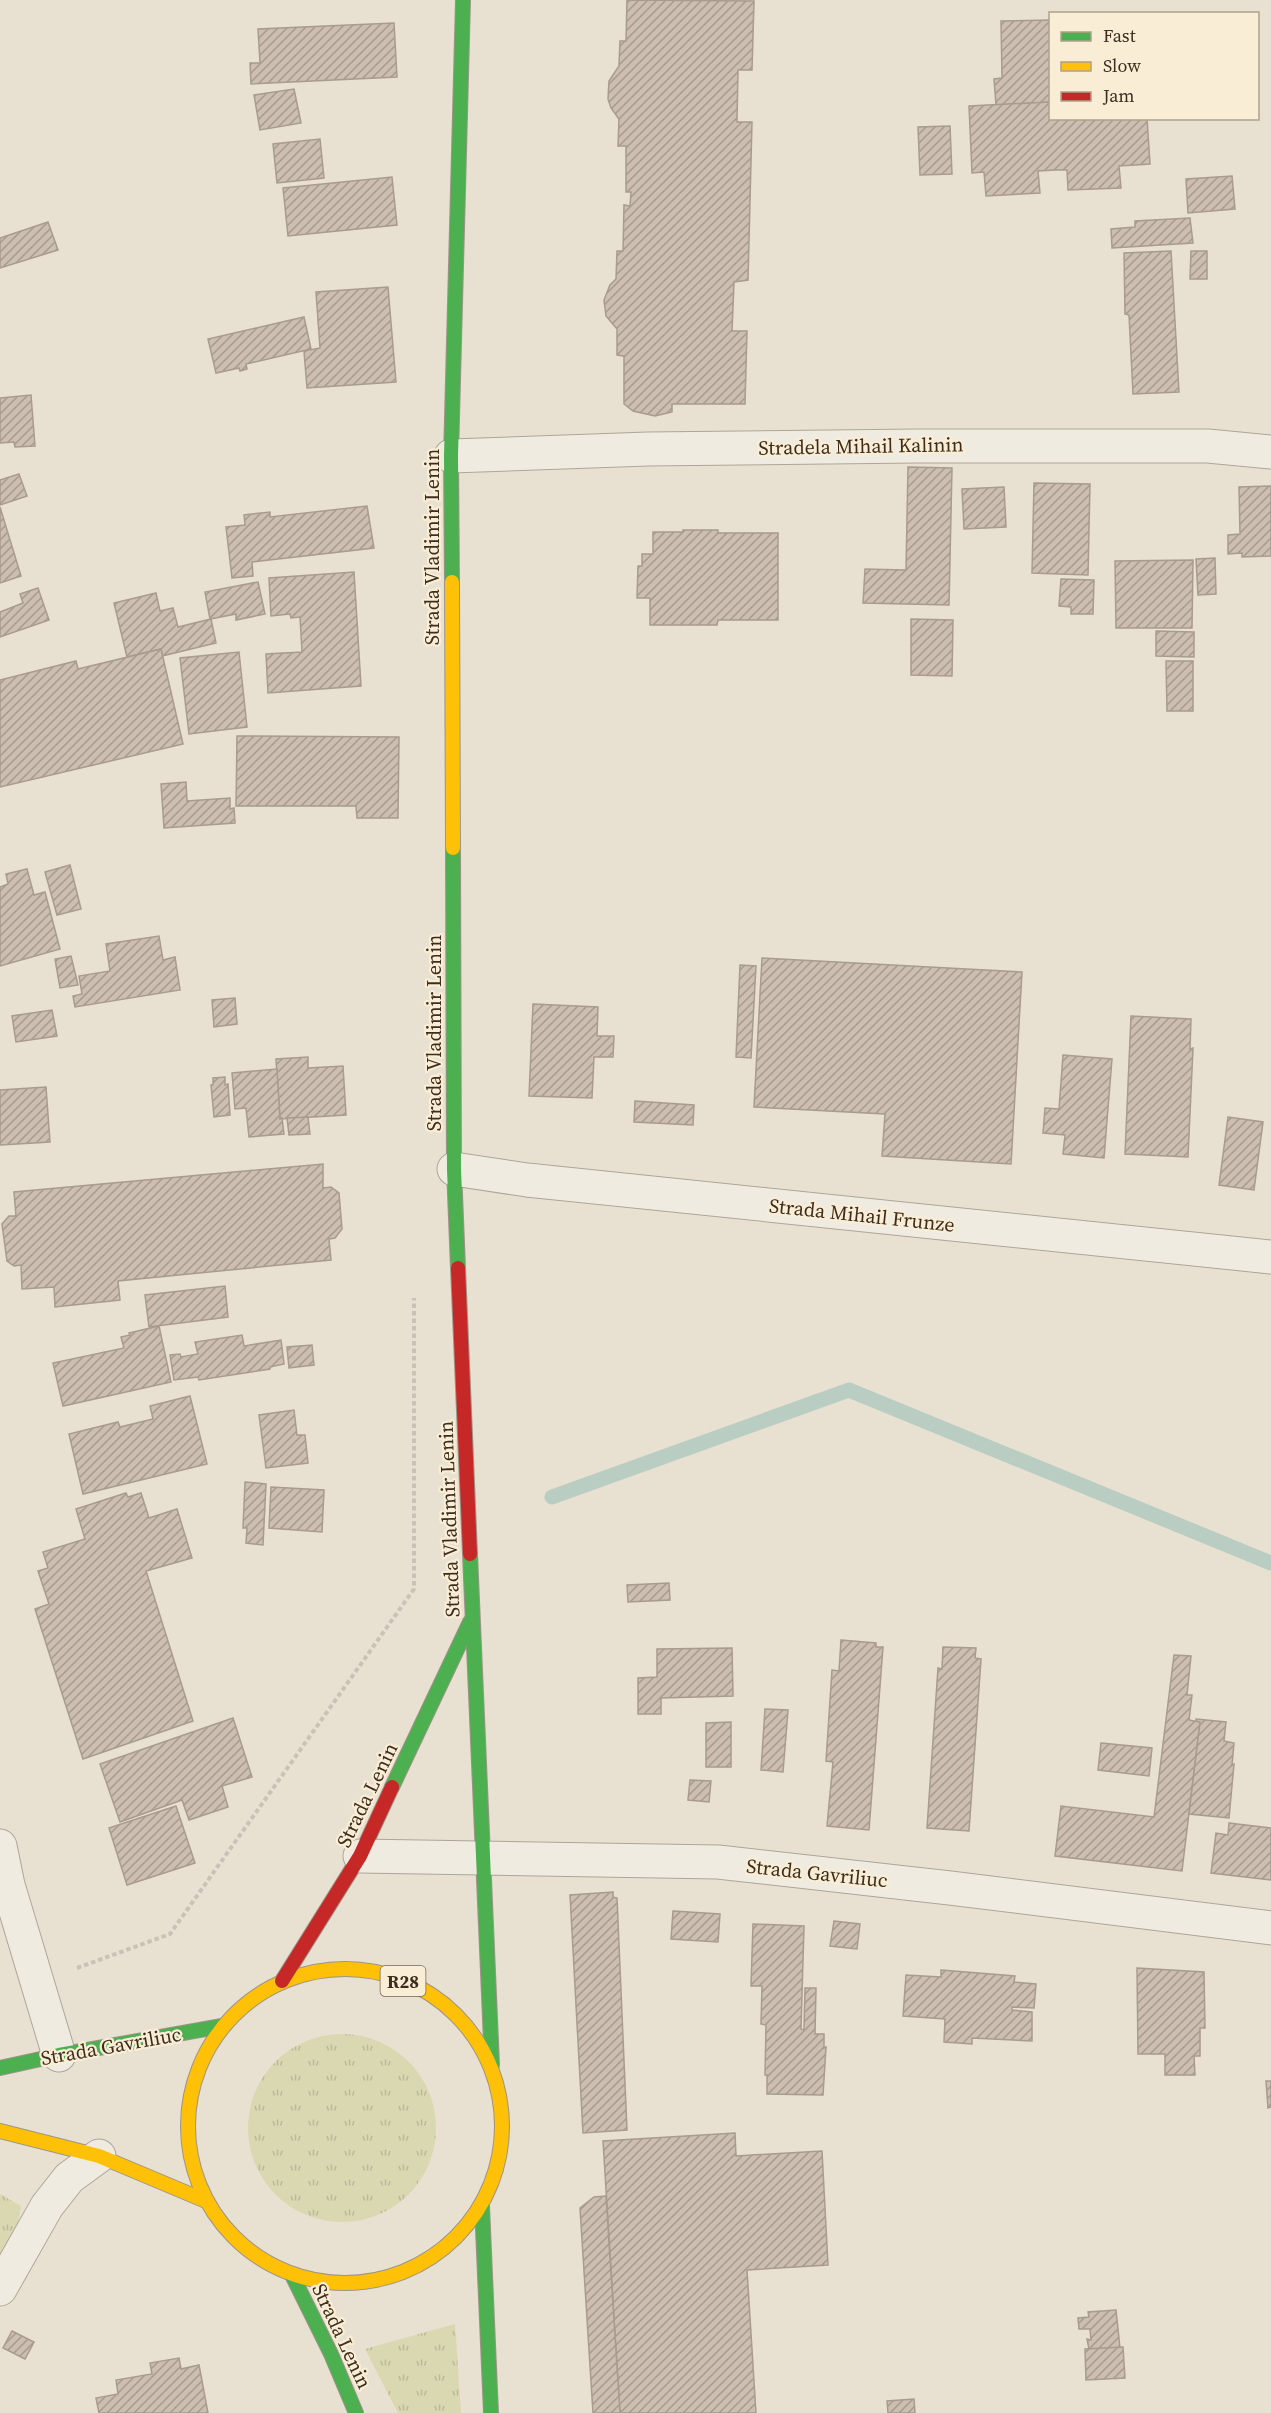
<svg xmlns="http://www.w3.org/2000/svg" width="1271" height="2413" viewBox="0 0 1271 2413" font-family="'Source Serif 4',serif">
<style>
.grass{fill:url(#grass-tufts)}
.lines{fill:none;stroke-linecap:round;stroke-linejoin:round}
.stream{stroke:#bacdc2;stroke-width:15}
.building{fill:url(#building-hatch);stroke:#a99b8e;stroke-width:1.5}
.street-casing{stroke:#aea598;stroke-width:35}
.fast-casing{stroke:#9d9488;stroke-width:16}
.slow-casing{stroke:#9d9488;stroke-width:16}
.jam-casing{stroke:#9d9488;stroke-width:16}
.path{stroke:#c9c2b8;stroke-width:4;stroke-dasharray:4.5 3;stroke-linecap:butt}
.street{stroke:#f0ebe1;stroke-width:33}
.fast{stroke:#4caf50;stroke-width:14}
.slow{stroke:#ffc107;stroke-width:14}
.jam{stroke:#c62828;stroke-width:14}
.labels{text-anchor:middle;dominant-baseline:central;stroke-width:4.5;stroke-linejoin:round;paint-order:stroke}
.shield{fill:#f9eed5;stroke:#766755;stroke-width:1.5}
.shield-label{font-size:18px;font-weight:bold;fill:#3e2d1e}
.street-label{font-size:20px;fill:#3e2d1e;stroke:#f9eed5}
</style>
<defs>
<pattern id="grass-tufts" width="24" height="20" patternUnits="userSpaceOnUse" patternTransform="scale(1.5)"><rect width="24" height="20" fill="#d9d8b1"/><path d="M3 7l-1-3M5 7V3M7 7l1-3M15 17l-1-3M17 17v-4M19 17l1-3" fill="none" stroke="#bbba98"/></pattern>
<pattern id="building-hatch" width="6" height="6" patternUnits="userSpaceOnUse" patternTransform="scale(1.5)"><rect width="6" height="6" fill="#ccbeb0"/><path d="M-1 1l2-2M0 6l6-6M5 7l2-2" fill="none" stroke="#a79b8f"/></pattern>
</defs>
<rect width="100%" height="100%" fill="#e8e0d0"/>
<g class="grass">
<circle cx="342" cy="2128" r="94"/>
<polygon points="0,2194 21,2206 16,2235 0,2260"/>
<polygon points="455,2324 461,2413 398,2413 365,2349"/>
</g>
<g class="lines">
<polyline class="stream" points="552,1497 849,1390 1271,1563"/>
</g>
<g class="building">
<polygon points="627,0 754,1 752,70 738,70 737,122 752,122 748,280 734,282 732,331 747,331 745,404 672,404 672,412 655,416 633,411 624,404 624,356 617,355 617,329 606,316 604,300 610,285 616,279 617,251 623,251 624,205 630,206 631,192 626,192 626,146 618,146 619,119 611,108 608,99 609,81 619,66 620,41 626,41"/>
<polygon points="1050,20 1050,102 996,105 994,79 1002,78 1001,21"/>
<polygon points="394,23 397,77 251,84 250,63 260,63 258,29"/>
<polygon points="294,89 301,123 260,130 254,95"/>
<polygon points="1050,102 1050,118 1147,118 1150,164 1119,166 1121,188 1068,190 1067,170 1055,170 1038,171 1040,193 986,196 984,172 972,173 969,106"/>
<polygon points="950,126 952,174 920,175 918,127"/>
<polygon points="320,139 324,178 277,183 273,144"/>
<polygon points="1232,176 1235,209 1188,213 1186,179"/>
<polygon points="392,177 397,225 288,236 283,188"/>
<polygon points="1190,218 1193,243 1112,248 1111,229 1135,227 1135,221"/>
<polygon points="48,222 58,250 0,268 0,238"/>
<polygon points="1171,251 1179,392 1133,394 1129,315 1125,314 1124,253"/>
<polygon points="1191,251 1207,251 1207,279 1190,279"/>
<polygon points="388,287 396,382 307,388 304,351 320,348 316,292"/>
<polygon points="304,317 311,349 246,364 247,369 240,371 239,368 216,373 208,339"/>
<polygon points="31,395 35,446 15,447 14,442 0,443 0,398"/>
<polygon points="908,467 952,468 949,605 863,603 865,569 906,570"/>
<polygon points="19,474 27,496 0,505 0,480"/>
<polygon points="1034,483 1090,484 1088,575 1032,573"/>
<polygon points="1271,486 1271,556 1242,557 1242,553 1228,554 1228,535 1240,534 1239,487"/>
<polygon points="1004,487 1006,527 964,529 962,489"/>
<polygon points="367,506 374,548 252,562 253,576 232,578 226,527 245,525 244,515 270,512 270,517"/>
<polygon points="0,507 21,576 0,583"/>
<polygon points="683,530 718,530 718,533 778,533 778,620 718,620 717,625 650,625 650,598 637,598 638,566 642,566 642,554 653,554 653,532 683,532"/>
<polygon points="1215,558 1216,594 1198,595 1196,559"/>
<polygon points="1193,560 1192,628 1116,628 1115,561"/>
<polygon points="354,572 361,686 268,693 266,654 302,652 300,617 291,618 290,614 271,616 269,578"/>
<polygon points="1061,579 1094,580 1093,614 1071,614 1071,607 1059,606"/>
<polygon points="258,582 265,614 236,620 236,614 210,619 205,592"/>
<polygon points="38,588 49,620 0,637 0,612 23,603 20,594"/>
<polygon points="156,593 160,611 173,608 178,627 211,619 216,643 162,656 161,649 127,657 114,603"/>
<polygon points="911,619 953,620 952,676 911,675"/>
<polygon points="1156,631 1194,632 1194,657 1156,656"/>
<polygon points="161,649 183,744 0,787 0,680 76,661 78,669"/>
<polygon points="239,652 247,727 189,734 180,658"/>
<polygon points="1166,661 1193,661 1193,711 1167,711"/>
<polygon points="237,736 399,737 398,818 357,818 356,806 236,806"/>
<polygon points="186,782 187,801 230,798 230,809 234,808 235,823 164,828 161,784"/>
<polygon points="70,865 81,909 57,915 45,872"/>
<polygon points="27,869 34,895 45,892 60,949 0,966 0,887 8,884 6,874"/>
<polygon points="159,936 163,960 175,957 180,990 75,1007 73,996 82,994 79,976 110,971 106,944"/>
<polygon points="71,956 78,985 60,988 55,959"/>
<polygon points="762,958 1022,972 1011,1164 882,1156 885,1114 754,1107"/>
<polygon points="740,965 756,966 751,1058 736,1057"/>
<polygon points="235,998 237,1024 214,1027 212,1000"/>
<polygon points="533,1004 598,1007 597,1036 614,1036 613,1057 594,1057 592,1098 529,1096"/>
<polygon points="52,1010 57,1036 16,1042 12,1016"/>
<polygon points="1131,1016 1191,1019 1190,1049 1193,1048 1188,1157 1125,1154"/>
<polygon points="1063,1055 1112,1059 1104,1158 1063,1154 1065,1135 1043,1133 1045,1108 1059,1109"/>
<polygon points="308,1057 308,1068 343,1066 346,1115 280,1119 276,1059"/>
<polygon points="277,1069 280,1119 282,1118 284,1134 249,1137 246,1108 235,1109 232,1073"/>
<polygon points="225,1077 225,1085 228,1084 230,1115 214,1117 211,1085 213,1085 213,1078"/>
<polygon points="46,1087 50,1142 0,1145 0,1090"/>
<polygon points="635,1101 694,1105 693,1125 634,1122"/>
<polygon points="308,1117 310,1134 289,1135 287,1118"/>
<polygon points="1228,1117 1263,1122 1254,1190 1219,1185"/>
<polygon points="323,1164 323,1188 331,1187 339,1193 342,1229 335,1238 329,1239 331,1260 118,1281 120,1300 55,1307 54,1287 22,1289 21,1265 14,1266 7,1261 2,1224 9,1216 16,1216 14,1192"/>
<polygon points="225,1286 228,1317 149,1327 145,1295"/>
<polygon points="159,1326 171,1382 63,1406 53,1363 124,1348 121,1337 130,1335 129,1333"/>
<polygon points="242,1335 244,1346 281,1340 284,1364 270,1367 270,1369 199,1380 198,1377 174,1380 170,1355 180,1354 181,1357 198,1354 195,1342"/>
<polygon points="312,1345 314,1365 289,1368 287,1347"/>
<polygon points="190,1396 207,1464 83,1494 69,1434 118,1422 120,1427 153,1419 150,1406"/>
<polygon points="294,1410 297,1435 305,1435 308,1463 266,1468 259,1415"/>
<polygon points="245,1482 266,1484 263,1545 246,1543 247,1528 243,1528"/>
<polygon points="271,1487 324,1490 322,1532 269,1528"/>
<polygon points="126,1493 128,1497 141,1493 149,1518 177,1509 192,1558 146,1571 193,1721 83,1759 35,1609 49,1604 38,1571 48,1568 43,1552 85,1539 76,1509"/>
<polygon points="669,1583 670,1600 628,1602 627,1585"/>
<polygon points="841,1640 876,1643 876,1647 883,1647 869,1830 827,1826 833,1762 826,1761 832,1670 839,1671"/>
<polygon points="943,1647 976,1648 975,1658 981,1659 969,1831 927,1828 938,1668 942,1669"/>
<polygon points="732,1648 733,1696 661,1698 661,1714 638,1714 638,1678 657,1677 657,1649"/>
<polygon points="1174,1655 1191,1656 1187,1695 1192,1695 1189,1720 1200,1722 1182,1871 1055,1856 1061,1806 1154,1817"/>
<polygon points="765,1709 788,1710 783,1772 761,1770"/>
<polygon points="233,1718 252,1777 222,1786 228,1807 189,1820 182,1800 120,1822 100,1764"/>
<polygon points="1196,1719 1226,1722 1224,1741 1234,1743 1232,1765 1234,1764 1229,1818 1189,1814 1200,1722 1196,1721"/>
<polygon points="731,1722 731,1767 706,1767 706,1723"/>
<polygon points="1101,1743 1152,1748 1149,1776 1098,1770"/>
<polygon points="690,1780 711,1781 709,1802 688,1800"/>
<polygon points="176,1806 195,1863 127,1885 109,1828"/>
<polygon points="1229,1823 1271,1828 1271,1880 1211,1873 1216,1833 1228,1835"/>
<polygon points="613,1892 613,1897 617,1898 627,2130 583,2133 570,1895"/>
<polygon points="673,1911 720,1914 718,1942 671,1939"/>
<polygon points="834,1921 860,1924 857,1949 830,1946"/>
<polygon points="753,1924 804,1926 801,2029 804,2030 805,1988 816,1988 815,2034 824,2034 824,2048 826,2047 823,2095 767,2094 767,2075 765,2075 766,2025 761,2024 762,1986 751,1986"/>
<polygon points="1137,1968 1204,1972 1205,2028 1200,2028 1200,2056 1194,2056 1195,2075 1165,2075 1165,2054 1138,2054"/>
<polygon points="941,1970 1015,1976 1014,1982 1036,1984 1034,2008 1012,2007 1012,2010 1032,2012 1032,2041 972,2038 972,2044 944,2042 945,2019 903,2016 906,1975 941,1977"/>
<polygon points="1266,2081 1271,2081 1271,2107 1268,2108"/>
<polygon points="735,2133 736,2156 822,2151 828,2265 747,2270 756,2413 620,2413 603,2141"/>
<polygon points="606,2196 620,2413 593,2413 580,2208 594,2197"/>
<polygon points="1116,2310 1120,2348 1089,2349 1087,2339 1091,2340 1090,2329 1079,2329 1078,2318 1089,2317 1088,2312"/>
<polygon points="12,2331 34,2342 25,2359 3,2348"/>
<polygon points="1123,2347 1125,2378 1086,2380 1085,2349"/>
<polygon points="179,2358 181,2369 199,2365 208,2413 99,2413 96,2398 118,2394 116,2380 152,2374 150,2363"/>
<polygon points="914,2399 915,2413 888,2413 887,2401"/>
</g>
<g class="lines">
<defs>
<g id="street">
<polyline points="451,456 648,449 917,446 1208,446 1271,452"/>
<polyline points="454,1169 527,1180 1271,1257"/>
<polyline points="0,1846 8,1885 59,2055"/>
<polyline points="360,1856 718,1862 950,1888 1271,1928"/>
<polyline points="0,2289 47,2206 69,2178 99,2156"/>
</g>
<g id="fast">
<polyline points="452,582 451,456 463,0"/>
<polyline points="453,848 454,1169 458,1268"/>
<polyline points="470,1554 492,2065"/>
<polyline points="392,1787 470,1622"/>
<polyline points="0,2068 59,2055 222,2026"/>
<polyline points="482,2206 491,2413"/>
<polyline points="292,2275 331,2354 356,2413"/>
</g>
<g id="slow">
<polyline points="452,582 453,848"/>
<circle cx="345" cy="2126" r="157"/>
<polyline points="0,2131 99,2156 206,2201"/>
</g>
<g id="jam">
<polyline points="458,1268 470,1554"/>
<polyline points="282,1981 360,1856 392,1787"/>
</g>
</defs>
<use href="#street" class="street-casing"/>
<use href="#fast" class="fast-casing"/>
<use href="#slow" class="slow-casing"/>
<use href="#jam" class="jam-casing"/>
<polyline class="path" points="77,1968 170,1934 414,1589 414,1298"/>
<use href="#street" class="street"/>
<use href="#fast" class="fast"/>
<use href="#slow" class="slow"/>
<use href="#jam" class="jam"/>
</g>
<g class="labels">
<rect class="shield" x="380.5" y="1966" width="45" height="30" rx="4.5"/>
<g class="shield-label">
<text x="403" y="1981">R28</text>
</g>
<g class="street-label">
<text transform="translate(861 446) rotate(-1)">Stradela Mihail Kalinin</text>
<text transform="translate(432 547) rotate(-90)">Strada Vladimir Lenin</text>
<text transform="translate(434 1033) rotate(-90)">Strada Vladimir Lenin</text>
<text transform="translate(862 1215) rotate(6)">Strada Mihail Frunze</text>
<text transform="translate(449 1519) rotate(-92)">Strada Vladimir Lenin</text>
<text transform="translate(367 1795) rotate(-64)">Strada Lenin</text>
<text transform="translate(817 1873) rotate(6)">Strada Gavriliuc</text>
<text transform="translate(111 2046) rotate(-10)">Strada Gavriliuc</text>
<text transform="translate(342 2336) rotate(65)">Strada Lenin</text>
</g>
</g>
<rect x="1049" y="12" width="210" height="108" fill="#f9eed5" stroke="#aea18c" stroke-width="1.5"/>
<rect x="1061" y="32" width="30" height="9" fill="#4caf50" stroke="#aea18c" stroke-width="1.5"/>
<text x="1103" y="42" font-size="18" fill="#3e2d1e">Fast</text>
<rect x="1061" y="62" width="30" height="9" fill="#ffc107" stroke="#aea18c" stroke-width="1.5"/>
<text x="1103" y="72" font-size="18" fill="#3e2d1e">Slow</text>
<rect x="1061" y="92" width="30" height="9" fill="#c62828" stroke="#aea18c" stroke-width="1.5"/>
<text x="1103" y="102" font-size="18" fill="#3e2d1e">Jam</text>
</svg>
